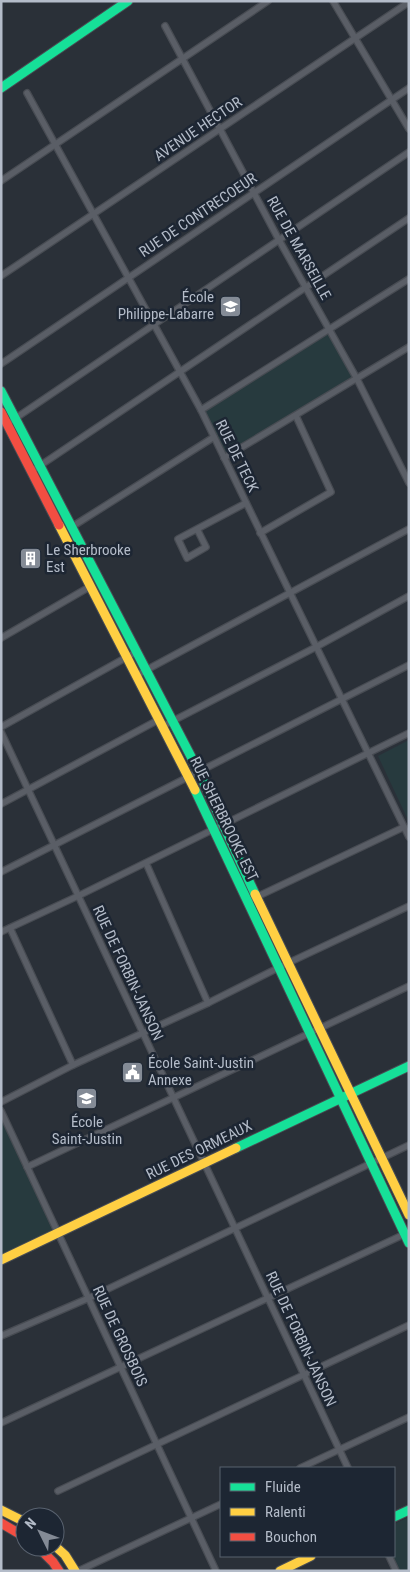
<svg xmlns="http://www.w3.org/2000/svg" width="410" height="1572" viewBox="0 0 410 1572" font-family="'Roboto Condensed',sans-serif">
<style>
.green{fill:#273a3e}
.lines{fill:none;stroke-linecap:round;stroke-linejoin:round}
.street-casing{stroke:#484c53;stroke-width:8}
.fast-casing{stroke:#484c53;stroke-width:11}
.slow-casing{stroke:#484c53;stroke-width:11}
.jam-casing{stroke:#484c53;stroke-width:11}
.street{stroke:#5a5e66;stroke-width:5.5}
.fast{stroke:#16e098;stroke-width:9}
.slow{stroke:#ffcf43;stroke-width:9}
.jam{stroke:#f24e42;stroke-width:9}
.labels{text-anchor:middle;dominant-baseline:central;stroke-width:5;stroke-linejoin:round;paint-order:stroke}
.street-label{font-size:15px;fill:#b4bcc9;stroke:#1d2633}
.poi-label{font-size:15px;fill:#b4bcc9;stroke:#1d2633;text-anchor:start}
</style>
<rect width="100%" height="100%" fill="#2a3038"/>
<g class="green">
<polygon points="329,329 357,379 224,458 201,410"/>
<polygon points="409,740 409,822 378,756"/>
<polygon points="1,1118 58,1233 1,1259"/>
<polygon points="409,1517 409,1571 397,1571 390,1556 394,1556 394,1524"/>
</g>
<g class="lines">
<defs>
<g id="street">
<polyline points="333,1 409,129"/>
<polyline points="165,26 279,240 357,379 409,483"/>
<polyline points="27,93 201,410 409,837"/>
<polyline points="1,181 268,1"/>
<polyline points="1,276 409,2"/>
<polyline points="1,364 409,88"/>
<polyline points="201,410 409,279"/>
<polyline points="7,424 409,152"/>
<polyline points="224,458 409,347"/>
<polyline points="32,471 409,218"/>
<polyline points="70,528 214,437"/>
<polyline points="197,529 206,547 187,558 178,539 246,503"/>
<polyline points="260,533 331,492 296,416"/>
<polyline points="1,638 91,586"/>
<polyline points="137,675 409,529"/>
<polyline points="163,726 316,647 409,596"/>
<polyline points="1,727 136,652"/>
<polyline points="1,732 348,1468"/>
<polyline points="1,804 160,719"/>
<polyline points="146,863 208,1003"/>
<polyline points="1,872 409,665"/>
<polyline points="248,901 404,827"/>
<polyline points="10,928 73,1065"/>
<polyline points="1,932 78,896 409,733"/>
<polyline points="1,1102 73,1065 208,1003 288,963 409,906"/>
<polyline points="1,1111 216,1571"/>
<polyline points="27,1167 409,986"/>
<polyline points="1,1336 89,1298 409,1145"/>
<polyline points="1,1423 409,1232"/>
<polyline points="300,1468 409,1417"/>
<polyline points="58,1491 409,1325"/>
<polyline points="389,1556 396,1571"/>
<polyline points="78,1571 221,1504"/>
</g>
<g id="fast">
<polyline points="1,88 128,1"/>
<polyline points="1,391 199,772 255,894"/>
<polyline points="195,790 409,1243"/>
<polyline points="236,1148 409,1066"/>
<polyline points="394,1517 409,1510"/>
</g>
<g id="slow">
<polyline points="59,525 195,790"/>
<polyline points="255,894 409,1215"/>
<polyline points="1,1260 236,1148"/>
<polyline points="1,1510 25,1522"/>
<polyline points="55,1546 65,1555 75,1571"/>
<polyline points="280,1571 311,1556"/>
</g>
<g id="jam">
<polyline points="1,412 59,525"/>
<polyline points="1,1523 25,1537"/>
<polyline points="38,1547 53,1562 59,1571"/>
</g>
</defs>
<use href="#street" class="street-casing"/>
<use href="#fast" class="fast-casing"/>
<use href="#slow" class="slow-casing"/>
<use href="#jam" class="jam-casing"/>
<use href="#street" class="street"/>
<use href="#fast" class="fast"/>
<use href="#slow" class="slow"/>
<use href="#jam" class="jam"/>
</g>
<defs>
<symbol id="school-square" viewBox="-11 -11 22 22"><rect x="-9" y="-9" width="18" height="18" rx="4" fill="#848b96" stroke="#1d2633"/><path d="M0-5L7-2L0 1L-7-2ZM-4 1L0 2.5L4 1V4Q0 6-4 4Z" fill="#fff"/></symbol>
<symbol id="building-square" viewBox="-11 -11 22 22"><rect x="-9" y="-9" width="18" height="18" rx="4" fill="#848b96" stroke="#1d2633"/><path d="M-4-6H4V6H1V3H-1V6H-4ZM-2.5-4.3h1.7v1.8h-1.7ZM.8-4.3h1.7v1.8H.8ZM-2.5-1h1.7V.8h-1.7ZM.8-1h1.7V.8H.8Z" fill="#fff"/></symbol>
<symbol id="civic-square" viewBox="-11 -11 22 22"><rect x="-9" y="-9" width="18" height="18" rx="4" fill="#848b96" stroke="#1d2633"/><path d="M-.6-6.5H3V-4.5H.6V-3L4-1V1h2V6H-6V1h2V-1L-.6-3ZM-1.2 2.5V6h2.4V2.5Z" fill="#fff"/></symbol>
</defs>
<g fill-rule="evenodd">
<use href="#school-square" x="218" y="294" width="25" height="25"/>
<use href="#building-square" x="18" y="546" width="25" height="25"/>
<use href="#civic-square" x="120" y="1060" width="25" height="25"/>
<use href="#school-square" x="74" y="1086" width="25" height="25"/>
</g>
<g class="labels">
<g class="street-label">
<text transform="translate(198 129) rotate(-34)">AVENUE HECTOR</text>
<text transform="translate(198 215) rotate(-34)">RUE DE CONTRECOEUR</text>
<text transform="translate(299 248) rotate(61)">RUE DE MARSEILLE</text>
<text transform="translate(237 456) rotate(64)">RUE DE TECK</text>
<text transform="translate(224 819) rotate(64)">RUE SHERBROOKE EST</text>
<text transform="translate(128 973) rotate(65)">RUE DE FORBIN-JANSON</text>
<text transform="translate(199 1150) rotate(-26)">RUE DES ORMEAUX</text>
<text transform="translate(120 1336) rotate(65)">RUE DE GROSBOIS</text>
<text transform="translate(301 1339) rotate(65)">RUE DE FORBIN-JANSON</text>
</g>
<g class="poi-label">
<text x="214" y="297" text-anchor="end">École<tspan x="214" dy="17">Philippe-Labarre</tspan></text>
<text x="46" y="550">Le Sherbrooke<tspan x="46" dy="17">Est</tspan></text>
<text x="148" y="1063">École Saint-Justin<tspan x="148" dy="17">Annexe</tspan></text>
<text x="87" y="1122" text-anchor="middle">École<tspan x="87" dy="17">Saint-Justin</tspan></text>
</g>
</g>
<rect width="410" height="1572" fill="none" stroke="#b4bcc9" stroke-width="5"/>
<rect x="220" y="1467" width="175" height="90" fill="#1d2633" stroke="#59626f"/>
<rect x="230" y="1483" width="25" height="8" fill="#16e098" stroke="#59626f"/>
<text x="265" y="1492" font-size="15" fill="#b4bcc9">Fluide</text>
<rect x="230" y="1508" width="25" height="8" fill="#ffcf43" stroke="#59626f"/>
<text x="265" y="1517" font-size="15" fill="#b4bcc9">Ralenti</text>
<rect x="230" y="1533" width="25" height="8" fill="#f24e42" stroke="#59626f"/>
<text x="265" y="1542" font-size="15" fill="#b4bcc9">Bouchon</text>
<g transform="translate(40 1532) rotate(312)"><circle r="24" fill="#1d2633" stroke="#59626f"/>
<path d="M0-4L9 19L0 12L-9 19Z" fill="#848b96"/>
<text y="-8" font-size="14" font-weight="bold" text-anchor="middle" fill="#b4bcc9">N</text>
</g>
</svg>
